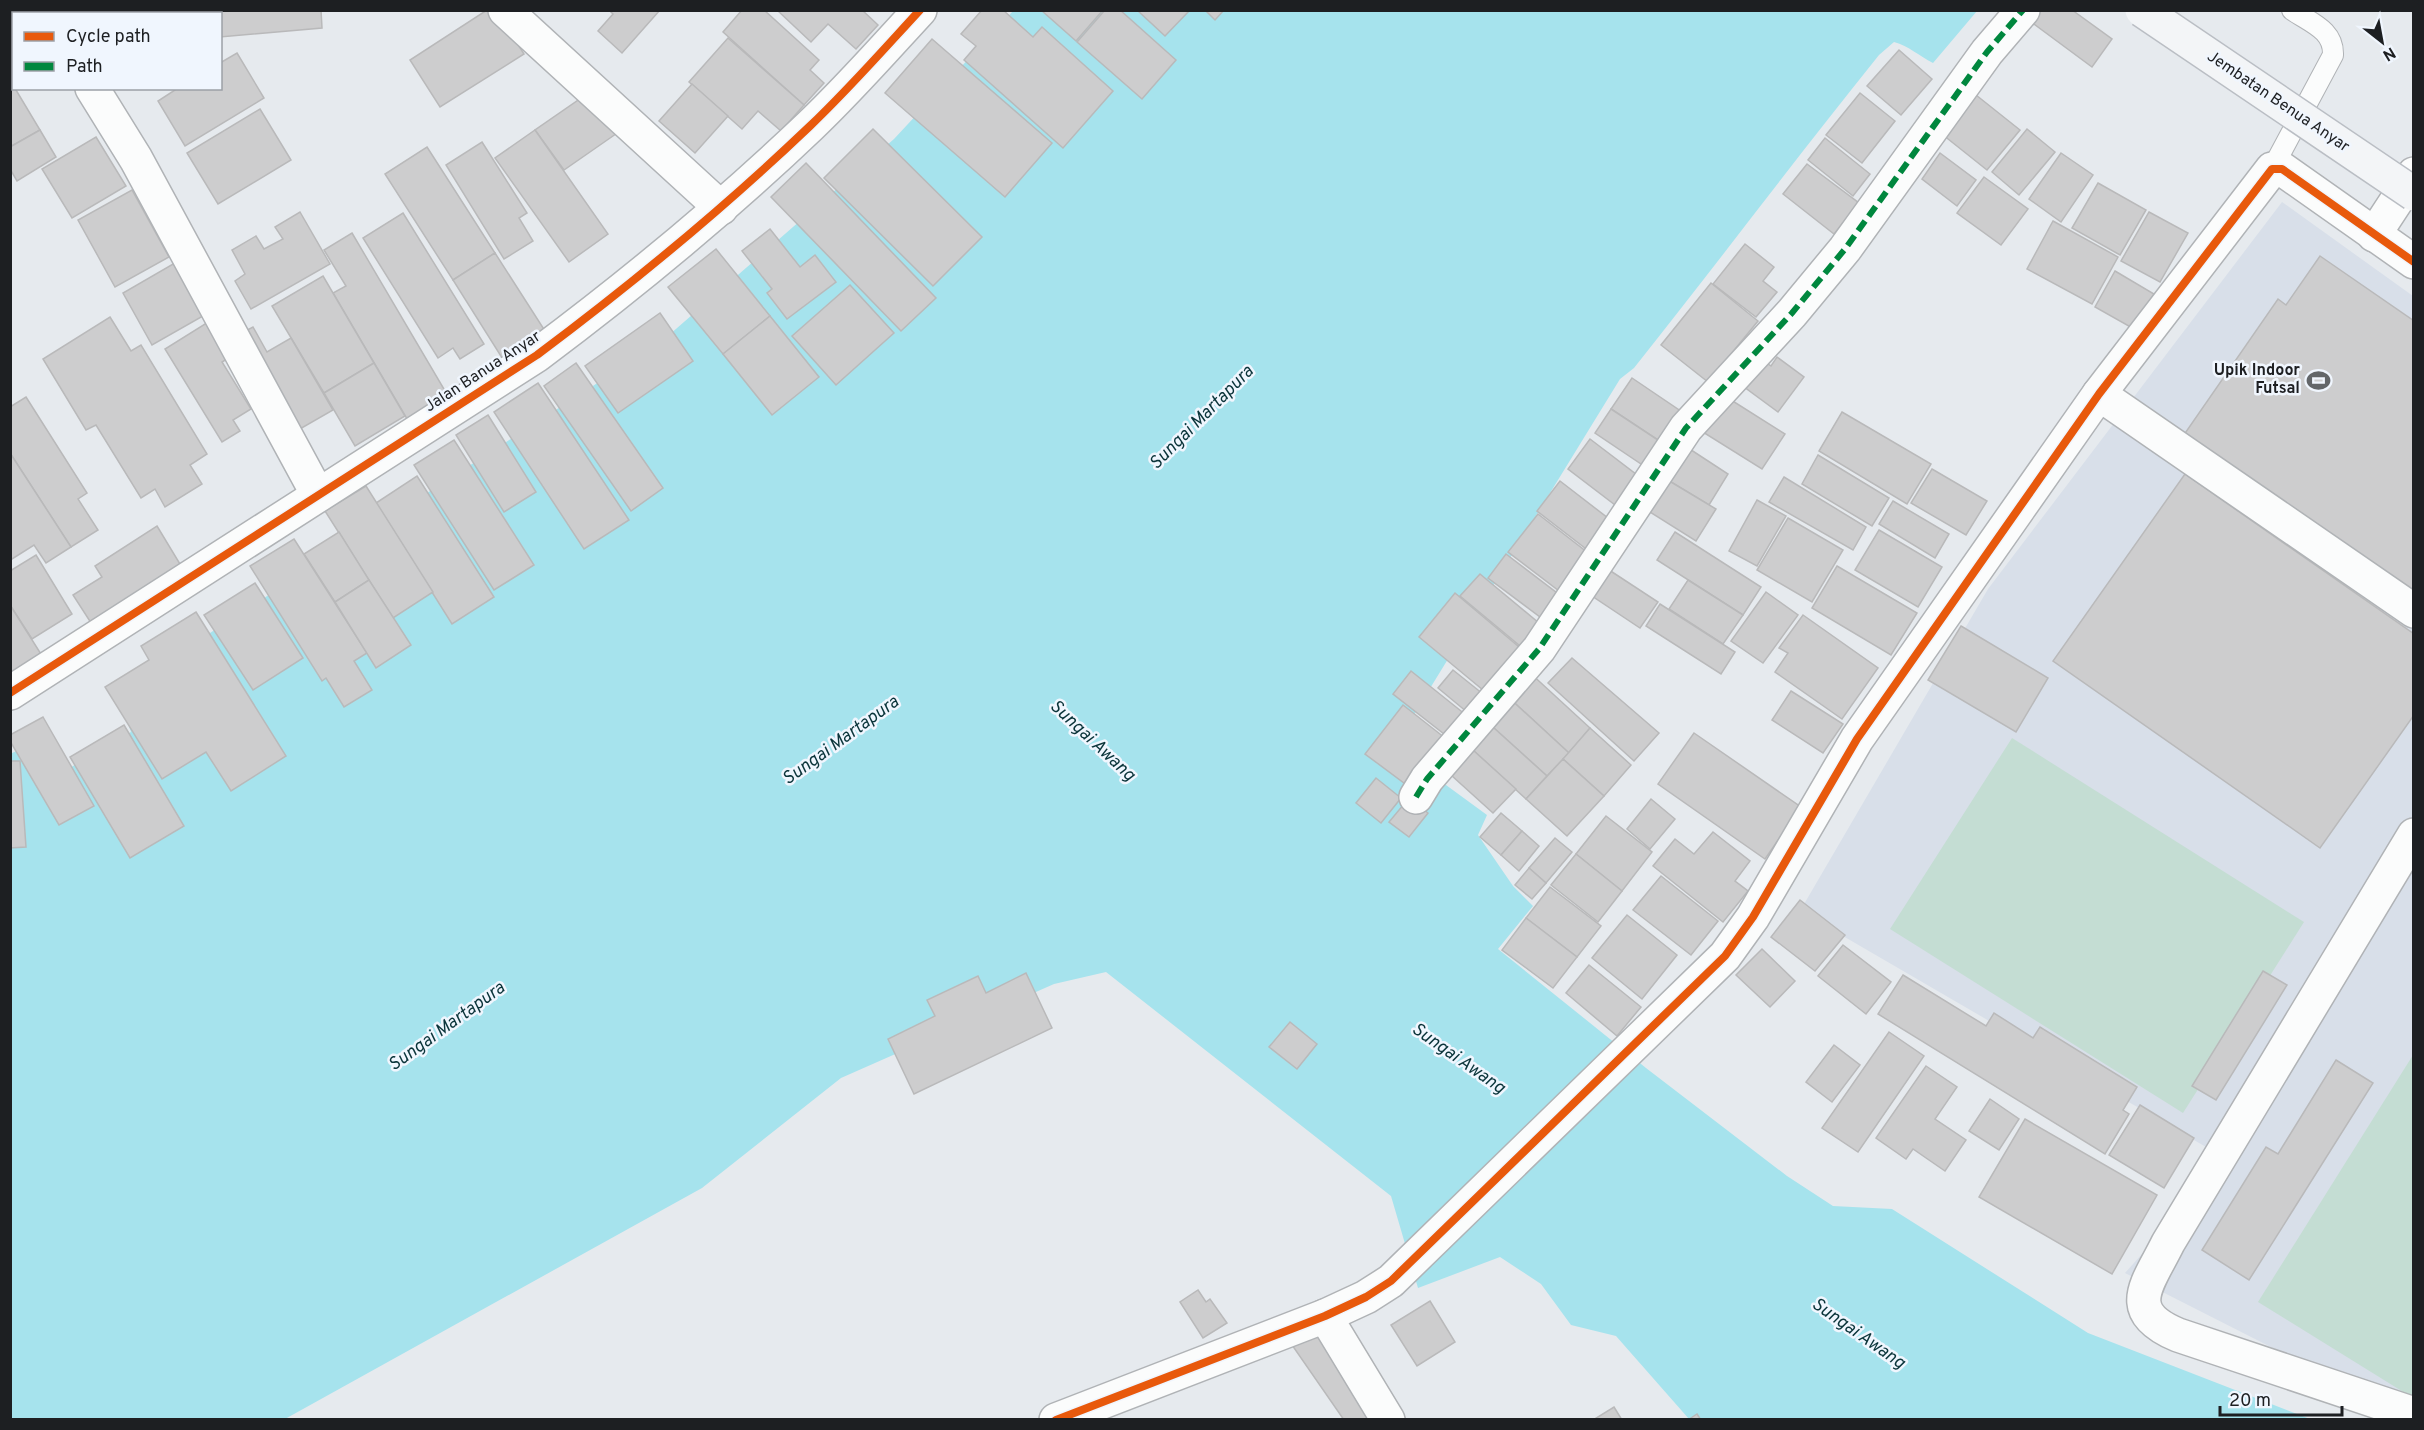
<svg xmlns="http://www.w3.org/2000/svg" width="2424" height="1430" viewBox="0 0 2424 1430" font-family="Overpass,sans-serif">
<style>
.built{fill:#d8dfe9}
.green{fill:#c4ddd3}
.water{fill:#a6e3ed}
.building{fill:#cdcdce;stroke:#b9b9ba;stroke-width:1.5}
.lines{fill:none;stroke-linecap:round;stroke-linejoin:round}
.service-casing{stroke:#b0b3b6;stroke-width:22}
.minor-casing{stroke:#b0b3b6;stroke-width:36}
.tertiary-casing{stroke:#b0b3b6;stroke-width:36}
.service{stroke:#fbfcfc;stroke-width:20}
.minor{stroke:#fbfcfc;stroke-width:33}
.tertiary{stroke:#fbfcfc;stroke-width:33}
.primary-bridge-casing{stroke:#babec4;stroke-width:36;stroke-linecap:butt}
.primary-bridge{stroke:#f3f5f7;stroke-width:33}
.quiet{stroke:#00873e;stroke-width:6;stroke-dasharray:12 6;stroke-linecap:butt}
.cycleway-casing{stroke:#f0f6fe;stroke-width:11}
.cycleway{stroke:#e8590c;stroke-width:8}
.labels{text-anchor:middle;dominant-baseline:central;stroke-width:5;stroke-linejoin:round;paint-order:stroke}
.street-label{font-size:16px;fill:#1d1f22;stroke:#f0f6fe}
.poi-label{font-size:16px;font-weight:bold;fill:#1d1f22;stroke:#f0f6fe;text-anchor:end}
.water-label{font-size:18px;font-style:italic;fill:#0a343a;stroke:#f0f6fe}
</style>
<rect width="100%" height="100%" fill="#e6eaee"/>
<polygon class="built" points="2282,202 2413,296 2413,1419 2125,1273 2150,1245 2206,1147 1800,911 1988,589"/>
<g class="green">
<polygon points="2012,738 2304,922 2183,1113 1890,929"/>
<polygon points="2413,1055 2413,1398 2258,1302"/>
</g>
<path class="water" d="M1013 11H1977L1933 63C1919 56 1909 46 1894 42L1879 55C1796 158 1717 264 1634 368L1620 379 1394 747 1487 815 1478 835 1513 886 1533 906 1498 949 1646 1068 1787 1176 1833 1206 1892 1209 2088 1333 2310 1419H1689L1616 1336 1571 1325 1541 1284 1500 1257 1418 1288 1391 1196 1106 972 1054 984 841 1078 702 1188 285 1419H11L10 754 42 739 68 769 131 732 117 693 661 342 894 139Z"/>
<g class="building">
<polygon points="86,10 153,10 155,14 88,14"/>
<polygon points="170,10 321,10 322,28 220,37 220,14 170,14"/>
<polygon points="487,10 496,10 524,54 440,107 410,60"/>
<polygon points="609,10 660,10 622,53 598,31 613,14"/>
<polygon points="742,10 764,10 819,60 810,70 824,83 804,105 723,32"/>
<polygon points="777,10 862,10 878,25 856,49 828,24 811,42"/>
<polygon points="982,10 1003,10 1033,37 1042,27 1113,91 1063,148 964,60 976,46 961,34"/>
<polygon points="1041,10 1103,10 1076,41"/>
<polygon points="1105,10 1120,10 1176,60 1142,99 1077,42"/>
<polygon points="1137,10 1190,10 1165,36"/>
<polygon points="1205,10 1224,10 1215,20"/>
<polygon points="2027,10 2072,10 2112,39 2092,67 2023,16"/>
<polygon points="728,38 804,105 781,131 758,111 742,129 689,82"/>
<polygon points="932,39 1052,143 1005,197 885,93"/>
<polygon points="1899,50 1932,79 1901,115 1867,86"/>
<polygon points="237,53 264,98 185,146 158,101 178,88 220,88 220,63"/>
<polygon points="10,80 40,130 10,147"/>
<polygon points="692,84 728,116 695,153 659,121"/>
<polygon points="1971,91 2020,130 1987,170 1938,131"/>
<polygon points="1860,93 1895,121 1862,163 1826,135"/>
<polygon points="587,94 623,129 564,170 535,130"/>
<polygon points="260,109 291,160 218,204 187,153"/>
<polygon points="873,129 982,237 933,286 824,178"/>
<polygon points="2027,129 2055,152 2019,195 1992,172"/>
<polygon points="40,130 56,157 17,181 10,169 10,147"/>
<polygon points="535,130 608,234 569,262 495,158"/>
<polygon points="96,137 126,186 72,218 42,169"/>
<polygon points="1825,138 1870,174 1853,196 1808,160"/>
<polygon points="482,142 527,213 519,218 533,241 504,259 446,165"/>
<polygon points="427,147 495,253 453,280 385,174"/>
<polygon points="1940,153 1976,180 1957,206 1922,179"/>
<polygon points="2061,153 2093,175 2061,222 2029,199"/>
<polygon points="806,163 936,298 901,331 771,197"/>
<polygon points="1807,164 1859,203 1834,234 1783,194"/>
<polygon points="1984,177 2028,209 2001,245 1957,213"/>
<polygon points="2098,183 2146,210 2120,255 2072,228"/>
<polygon points="132,190 169,257 115,287 78,220"/>
<polygon points="300,212 330,264 251,309 235,281 245,274 232,250 256,236 264,249 283,239 275,227"/>
<polygon points="2149,212 2188,233 2160,282 2121,261"/>
<polygon points="403,213 484,344 460,359 453,348 438,358 363,238"/>
<polygon points="2053,221 2118,257 2092,304 2027,269"/>
<polygon points="770,229 800,267 815,255 836,282 787,319 767,293 772,289 742,251"/>
<polygon points="352,233 451,401 410,424 333,293 346,286 324,250"/>
<polygon points="1745,244 1774,267 1763,281 1777,292 1756,317 1713,284"/>
<polygon points="716,249 770,316 723,354 668,287"/>
<polygon points="495,253 547,334 504,361 453,280"/>
<polygon points="2320,256 2414,321 2414,600 2181,439 2278,299 2286,305"/>
<polygon points="180,260 210,312 152,345 123,293"/>
<polygon points="2115,271 2154,294 2134,329 2095,307"/>
<polygon points="323,276 374,363 324,393 272,306"/>
<polygon points="1711,283 1758,321 1708,382 1661,345"/>
<polygon points="850,285 894,333 836,385 792,336"/>
<polygon points="660,313 693,361 618,413 585,366"/>
<polygon points="770,316 819,377 772,415 723,354"/>
<polygon points="110,317 131,351 141,345 207,454 190,465 202,484 165,507 155,489 141,498 96,425 86,430 43,359"/>
<polygon points="213,319 235,354 222,362 251,409 233,420 240,431 222,442 165,349"/>
<polygon points="253,327 267,352 291,338 333,410 293,433 236,336"/>
<polygon points="1751,352 1771,366 1777,357 1804,377 1778,412 1732,378"/>
<polygon points="374,363 405,416 355,446 324,393"/>
<polygon points="576,363 663,488 631,511 544,386"/>
<polygon points="1632,378 1688,416 1667,446 1611,409"/>
<polygon points="538,383 629,520 584,549 494,412"/>
<polygon points="1720,393 1785,434 1762,469 1698,429"/>
<polygon points="26,397 87,493 78,499 98,530 71,547 10,453 10,407"/>
<polygon points="1611,409 1667,446 1650,470 1595,433"/>
<polygon points="1842,412 1931,464 1907,504 1819,451"/>
<polygon points="488,415 536,492 504,512 456,435"/>
<polygon points="1590,439 1641,478 1619,508 1568,469"/>
<polygon points="454,440 534,565 494,590 414,465"/>
<polygon points="1682,444 1728,474 1709,505 1661,476"/>
<polygon points="10,453 71,547 46,563 34,545 12,559 10,557"/>
<polygon points="1818,455 1889,498 1872,526 1802,484"/>
<polygon points="1932,469 1987,501 1966,535 1911,503"/>
<polygon points="2185,474 2414,634 2414,715 2320,848 2053,661"/>
<polygon points="417,476 494,597 452,624 376,503"/>
<polygon points="1661,476 1716,509 1696,541 1642,507"/>
<polygon points="1784,477 1866,527 1853,550 1769,502"/>
<polygon points="1560,481 1617,525 1594,555 1537,511"/>
<polygon points="366,486 433,592 393,618 325,511"/>
<polygon points="1757,500 1786,516 1757,566 1729,551"/>
<polygon points="1893,501 1949,534 1935,558 1879,524"/>
<polygon points="1538,514 1592,556 1563,594 1508,552"/>
<polygon points="1788,518 1843,550 1812,602 1757,570"/>
<polygon points="157,526 183,569 93,626 73,595 102,577 95,566"/>
<polygon points="1879,530 1942,567 1918,607 1855,570"/>
<polygon points="339,532 369,580 335,602 304,554"/>
<polygon points="1675,532 1761,587 1743,615 1657,560"/>
<polygon points="294,539 367,653 354,661 372,690 344,707 326,678 322,681 250,566"/>
<polygon points="1506,554 1561,596 1544,620 1488,578"/>
<polygon points="36,555 72,614 32,639 10,605 10,571"/>
<polygon points="1603,566 1658,602 1640,628 1586,592"/>
<polygon points="1837,566 1917,613 1891,655 1812,608"/>
<polygon points="1480,574 1545,628 1526,651 1460,596"/>
<polygon points="369,580 411,645 376,668 335,602"/>
<polygon points="1688,580 1743,615 1723,644 1669,609"/>
<polygon points="255,583 303,658 253,690 204,615"/>
<polygon points="1766,592 1798,615 1763,663 1731,641"/>
<polygon points="1455,593 1525,652 1489,695 1419,637"/>
<polygon points="1660,604 1735,652 1721,674 1646,626"/>
<polygon points="10,605 46,662 10,684"/>
<polygon points="196,612 286,756 231,791 206,752 162,779 105,687 149,660 141,646"/>
<polygon points="1803,615 1878,668 1842,719 1775,672 1788,653 1779,648"/>
<polygon points="1961,626 2048,678 2016,732 1928,680"/>
<polygon points="1572,658 1659,733 1634,761 1548,683"/>
<polygon points="1453,670 1488,698 1473,717 1438,688"/>
<polygon points="1411,671 1471,719 1453,741 1393,694"/>
<polygon points="1528,671 1590,728 1569,753 1506,695"/>
<polygon points="1791,691 1843,724 1823,753 1772,720"/>
<polygon points="1506,695 1569,753 1547,776 1484,719"/>
<polygon points="1403,705 1454,745 1416,792 1365,754"/>
<polygon points="43,717 94,806 59,825 10,741 10,735"/>
<polygon points="1484,719 1547,776 1526,799 1463,741"/>
<polygon points="124,725 184,826 130,858 70,757"/>
<polygon points="1590,728 1631,765 1604,796 1563,759"/>
<polygon points="1694,733 1801,807 1765,859 1658,784"/>
<polygon points="1463,741 1516,789 1493,813 1441,766"/>
<polygon points="1563,759 1604,796 1567,836 1526,799"/>
<polygon points="10,761 20,761 26,847 10,848"/>
<polygon points="1376,778 1401,798 1381,823 1356,803"/>
<polygon points="1409,798 1428,813 1409,837 1389,822"/>
<polygon points="1651,799 1675,819 1650,849 1627,829"/>
<polygon points="1501,813 1522,831 1501,855 1480,837"/>
<polygon points="1606,816 1652,852 1622,891 1576,854"/>
<polygon points="1522,831 1539,846 1519,871 1501,855"/>
<polygon points="1713,832 1750,861 1735,881 1748,891 1723,922 1653,866 1675,839 1694,854"/>
<polygon points="1555,838 1572,852 1546,883 1529,868"/>
<polygon points="1576,854 1622,891 1598,922 1551,885"/>
<polygon points="1529,868 1546,883 1532,899 1515,885"/>
<polygon points="1661,876 1718,921 1691,955 1633,910"/>
<polygon points="1550,887 1601,926 1577,957 1526,918"/>
<polygon points="1800,900 1845,935 1815,971 1771,937"/>
<polygon points="1627,915 1677,955 1642,999 1592,958"/>
<polygon points="1526,918 1577,957 1553,988 1502,950"/>
<polygon points="1843,945 1891,982 1866,1014 1818,976"/>
<polygon points="1762,949 1795,981 1770,1007 1736,975"/>
<polygon points="1589,965 1641,1007 1617,1036 1566,993"/>
<polygon points="2263,971 2287,985 2216,1100 2192,1086"/>
<polygon points="1026,973 1052,1028 914,1094 888,1039 935,1016 927,1000 978,976 986,993"/>
<polygon points="1903,975 1986,1026 1994,1013 2033,1038 2040,1027 2137,1087 2123,1110 2129,1114 2105,1154 1878,1014"/>
<polygon points="1290,1022 1317,1044 1297,1069 1269,1047"/>
<polygon points="1889,1032 1924,1056 1858,1152 1822,1128"/>
<polygon points="1834,1045 1860,1065 1832,1102 1806,1082"/>
<polygon points="2336,1060 2373,1083 2249,1280 2202,1250 2266,1147 2278,1154"/>
<polygon points="1926,1066 1957,1087 1935,1119 1966,1140 1945,1171 1913,1149 1906,1159 1876,1138"/>
<polygon points="1990,1099 2019,1119 1999,1150 1969,1131"/>
<polygon points="2140,1105 2194,1138 2164,1188 2109,1155"/>
<polygon points="2025,1119 2157,1195 2112,1274 1979,1197"/>
<polygon points="1198,1290 1206,1302 1210,1299 1227,1323 1203,1338 1180,1302"/>
<polygon points="1430,1301 1455,1342 1417,1366 1391,1325"/>
<polygon points="1317,1327 1371,1420 1344,1420 1292,1345"/>
<polygon points="1614,1407 1622,1420 1593,1420"/>
<polygon points="1697,1414 1701,1420 1688,1420"/>
</g>
<g class="lines">
<defs>
<path id="service" d="M2272 169 2333 55C2334 30 2311 23 2292 10"/>
<g id="minor">
<polyline points="41,10 43,14"/>
<polyline points="505,10 721,208"/>
<polyline points="92,88 136,159 318,495"/>
<polyline points="2099,394 2414,611"/>
<polyline points="1416,797 1427,779 1539,649 1686,428 1792,313 1845,249 1987,52 2023,10"/>
<path d="M2414 835 2168 1243C2148 1284 2121 1311 2178 1335L2414 1414"/>
<polyline points="1325,1316 1388,1420"/>
</g>
<g id="tertiary">
<polyline points="2374,235 2414,174"/>
<path d="M10 693 537 355C632 284 724 208 810 126 848 90 884 49 920 10"/>
<polyline points="1056,1420 1325,1316 1366,1297 1391,1281 1725,956 1753,917 1857,739 2099,394 2272,169 2282,169 2414,262"/>
</g>
</defs>
<use href="#service" class="service-casing"/>
<use href="#minor" class="minor-casing"/>
<use href="#tertiary" class="tertiary-casing"/>
<use href="#service" class="service"/>
<use href="#minor" class="minor"/>
<use href="#tertiary" class="tertiary"/>
<defs>
<polyline id="primary-bridge" points="2142,10 2414,194"/>
</defs>
<use href="#primary-bridge" class="primary-bridge-casing"/>
<use href="#primary-bridge" class="primary-bridge"/>
<polyline class="quiet" points="1416,797 1427,779 1539,649 1686,428 1792,313 1845,249 1987,52 2023,10"/>
<defs>
<g id="cycleway">
<path d="M10 693 537 355C632 284 724 208 810 126 848 90 884 49 920 10"/>
<polyline points="1056,1420 1325,1316 1366,1297 1391,1281 1725,956 1753,917 1857,739 2099,394 2272,169 2282,169 2414,262"/>
</g>
</defs>
<use href="#cycleway" class="cycleway-casing"/>
<use href="#cycleway" class="cycleway"/>
</g>
<defs>
<symbol id="stadium-bare" viewBox="-9 -9 18 18"><path d="M0-5a6.5 5 0 1 0 0 10a6.5 5 0 1 0 0-10ZM-3.5-1.8h7v3.6h-7Z" fill="#636669" stroke="#f0f6fe" stroke-width="2.5" paint-order="stroke"/></symbol>
</defs>
<g fill-rule="evenodd">
<use href="#stadium-bare" x="2302" y="364" width="33" height="33"/>
</g>
<g class="labels">
<g class="street-label">
<text transform="translate(2278 102) rotate(34)">Jembatan Benua Anyar</text>
<text transform="translate(483 372) rotate(-33)">Jalan Banua Anyar</text>
</g>
<g class="poi-label">
<text x="2300" y="371">Upik Indoor<tspan x="2300" dy="18">Futsal</tspan></text>
</g>
<g class="water-label">
<text transform="translate(1202 418) rotate(-45)">Sungai Martapura</text>
<text transform="translate(841 741) rotate(-36)">Sungai Martapura</text>
<text transform="translate(1092 741) rotate(43)">Sungai Awang</text>
<text transform="translate(447 1027) rotate(-36)">Sungai Martapura</text>
<text transform="translate(1458 1059) rotate(35)">Sungai Awang</text>
<text transform="translate(1858 1334) rotate(35)">Sungai Awang</text>
</g>
</g>
<rect width="2424" height="1430" fill="none" stroke="#1d1f22" stroke-width="24"/>
<rect x="12" y="12" width="210" height="78" fill="#f0f6fe" stroke="#9ca0a6" stroke-width="1.5"/>
<rect x="24" y="32" width="30" height="9" fill="#e8590c" stroke="#9ca0a6" stroke-width="1.5"/>
<text x="66" y="42" font-size="18" fill="#1d1f22">Cycle path</text>
<rect x="24" y="62" width="30" height="9" fill="#00873e" stroke="#9ca0a6" stroke-width="1.5"/>
<text x="66" y="72" font-size="18" fill="#1d1f22">Path</text>
<g transform="translate(2382 42) rotate(149)" stroke="#f0f6fe" stroke-width="4.5" paint-order="stroke">
<path d="M0-4.5L10 22L0 15L-10 22Z" fill="#1d1f22"/>
<text y="-9" font-size="16" font-weight="bold" text-anchor="middle" fill="#1d1f22">N</text>
</g>
<path d="M2220 1406v9h122v-9" fill="none" stroke="#1d1f22" stroke-width="3"/>
<text x="2229" y="1406" font-size="18" fill="#1d1f22" stroke="#f0f6fe" stroke-width="4.5" paint-order="stroke">20 m</text>
</svg>
